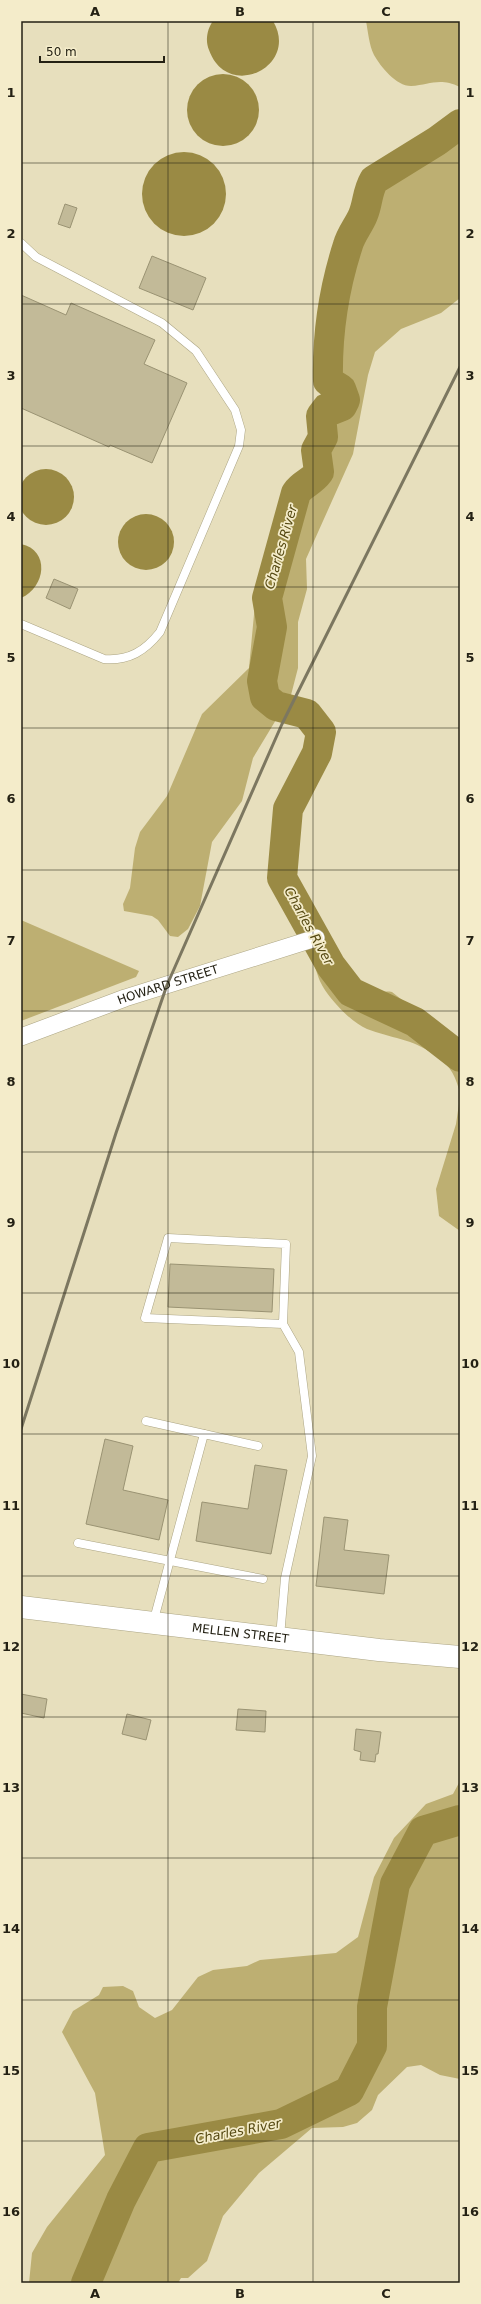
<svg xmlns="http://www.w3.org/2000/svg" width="481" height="2304" viewBox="0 0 481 2304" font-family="'DejaVu Sans',sans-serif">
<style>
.green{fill:#bdaf72}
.water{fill:#9a8a44}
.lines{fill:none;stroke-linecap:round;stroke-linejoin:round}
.river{stroke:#9a8a44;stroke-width:30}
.building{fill:#c2ba98;stroke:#9a9373}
.lane-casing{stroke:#aca584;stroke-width:9}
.street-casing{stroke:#aca584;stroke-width:18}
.secondary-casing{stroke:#aca584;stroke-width:23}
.lane{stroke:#fff;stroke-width:8}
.street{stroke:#fff;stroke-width:17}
.secondary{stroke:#fff;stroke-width:22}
.rail{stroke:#7c7760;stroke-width:3}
.grid{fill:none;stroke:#242114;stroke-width:1;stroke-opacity:0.55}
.labels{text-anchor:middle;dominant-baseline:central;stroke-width:3.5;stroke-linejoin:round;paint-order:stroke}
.street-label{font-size:12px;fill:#242114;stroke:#f4ecca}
.water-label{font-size:13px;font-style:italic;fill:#554912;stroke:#f4ecca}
.neatline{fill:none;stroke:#242114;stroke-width:1.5}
.grid-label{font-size:13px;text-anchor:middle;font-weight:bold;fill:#242114}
</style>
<rect width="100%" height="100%" fill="#e7dfbd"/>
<g class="green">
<path d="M366 21H460V87C439 77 430 85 411 86 396 86 381 67 374 55 369 45 368 31 366 21Z"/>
<polygon points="460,116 460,298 441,313 401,329 375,352 368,375 353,454 306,559 307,589 298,622 298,668 291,695 253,758 242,801 212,842 200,906 188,929 178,937 170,936 158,920 152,916 124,911 123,904 130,888 135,848 140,832 167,796 202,714 249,668 256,593 323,453 337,318 364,207 379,183 449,130"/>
<polygon points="21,920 139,971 136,977 21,1021"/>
<path d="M321 954C341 959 349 982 368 991 376 995 383 990 392 992L460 1046V1093C455 1074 450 1065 433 1054 413 1039 390 1038 367 1029 350 1022 323 993 318 976 315 967 312 961 321 954Z"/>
<polygon points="460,1097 460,1231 439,1216 436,1189 456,1124"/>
<polygon points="460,1781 460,2079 440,2075 421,2065 407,2067 378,2095 372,2110 357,2123 343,2127 312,2128 259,2173 223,2216 207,2261 188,2278 181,2278 178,2283 29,2283 32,2253 47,2227 105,2155 95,2093 62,2032 73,2011 99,1995 103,1987 123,1986 133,1991 139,2007 155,2018 172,2010 198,1977 213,1970 247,1966 260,1960 336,1953 358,1937 374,1877 394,1838 426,1804 453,1794"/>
</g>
<g class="water">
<path d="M213 21H273C300 66 228 102 209 50 205 41 207 29 213 21Z"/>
<circle cx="223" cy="110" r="36"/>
<circle cx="184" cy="194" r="42"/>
<circle cx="46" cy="497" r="28"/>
<circle cx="146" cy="542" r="28"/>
<path d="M21 544C50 550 46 587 21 598Z"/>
</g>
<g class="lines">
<g class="river">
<path d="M460 124 437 141 374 180C367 192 368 203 363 215 359 225 351 234 348 245 334 288 327 336 328 381L341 389 345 400 342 406 332 410 327 408 321 416 323 437 316 450 319 472C311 483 303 483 296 493L267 598 272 627 262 681 265 697 276 706 307 714 321 732 317 753 288 809 282 878 331 966 351 992 415 1022 460 1057"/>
<polyline points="86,2283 121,2200 148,2148 281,2124 349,2091 372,2046 372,2007 395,1884 423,1831 460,1820"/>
</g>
</g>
<g class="building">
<polygon points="65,204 77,208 70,228 58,224"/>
<polygon points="152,256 206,278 193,310 139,288"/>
<polygon points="21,295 66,315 71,303 155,340 144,364 187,383 152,463 110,445 109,447 21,408"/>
<polygon points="54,579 78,589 70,609 46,598"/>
<polygon points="170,1264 274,1269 272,1312 168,1307"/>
<polygon points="105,1439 133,1446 123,1490 168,1500 159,1540 86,1524"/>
<polygon points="255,1465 287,1470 271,1554 196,1541 202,1502 248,1509"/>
<polygon points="324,1517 348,1520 344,1550 389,1555 384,1594 316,1586"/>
<polygon points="21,1694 47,1699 44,1718 21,1713"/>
<polygon points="238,1709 266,1711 265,1732 236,1730"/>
<polygon points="127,1714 151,1720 146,1740 122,1734"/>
<polygon points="356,1729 381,1732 378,1754 376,1754 375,1762 360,1760 361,1752 354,1750"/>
</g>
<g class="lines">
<defs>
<g id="lane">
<path d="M21 243 36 257 162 323 196 351 235 410 241 430 239 446 160 632C145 651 129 661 104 659L21 624"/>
<polyline points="146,1421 204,1434"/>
<polyline points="78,1543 263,1579"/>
<polyline points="153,1623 204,1434 258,1446"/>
<polyline points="280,1637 285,1578 312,1456 299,1352 283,1324 145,1318 168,1238 286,1244 283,1324"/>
</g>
<g id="street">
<path id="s1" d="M21 1037 125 998 316 938"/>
</g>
<g id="secondary">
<path id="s2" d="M21 1607 379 1650 460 1657"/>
</g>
</defs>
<use href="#lane" class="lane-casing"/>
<use href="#street" class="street-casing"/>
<use href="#secondary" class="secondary-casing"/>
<use href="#lane" class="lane"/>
<use href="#street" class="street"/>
<use href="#secondary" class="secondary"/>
<polyline class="rail" points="21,1429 116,1133 167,985 282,724 460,367"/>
</g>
<path class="grid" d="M168 21V2283M313 21V2283M21 163H460M21 304H460M21 446H460M21 587H460M21 728H460M21 870H460M21 1011H460M21 1152H460M21 1293H460M21 1434H460M21 1576H460M21 1717H460M21 1858H460M21 2000H460M21 2141H460"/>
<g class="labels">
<g class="street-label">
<text stroke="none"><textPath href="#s1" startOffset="156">HOWARD STREET</textPath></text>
<text stroke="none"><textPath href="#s2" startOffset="221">MELLEN STREET</textPath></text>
</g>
<g class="water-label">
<text transform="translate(281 547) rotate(-74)">Charles River</text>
<text transform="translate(309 926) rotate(61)">Charles River</text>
<text transform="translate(238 2131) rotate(-11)">Charles River</text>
</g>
</g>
<rect width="481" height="2304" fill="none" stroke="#f4ecca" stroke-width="44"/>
<path d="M40 56v6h124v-6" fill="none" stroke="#242114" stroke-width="2"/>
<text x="46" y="56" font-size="12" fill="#242114" stroke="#f4ecca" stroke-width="3" paint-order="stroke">50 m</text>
<rect x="22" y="22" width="437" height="2260" class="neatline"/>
<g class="grid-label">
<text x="95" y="16">A</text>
<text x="240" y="16">B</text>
<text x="386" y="16">C</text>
<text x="11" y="97">1</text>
<text x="470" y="97">1</text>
<text x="11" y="238">2</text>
<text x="470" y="238">2</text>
<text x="11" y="380">3</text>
<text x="470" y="380">3</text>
<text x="11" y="521">4</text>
<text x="470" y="521">4</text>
<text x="11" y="662">5</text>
<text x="470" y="662">5</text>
<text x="11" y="803">6</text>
<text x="470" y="803">6</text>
<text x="11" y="945">7</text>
<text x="470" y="945">7</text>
<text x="11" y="1086">8</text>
<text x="470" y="1086">8</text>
<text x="11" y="1227">9</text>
<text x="470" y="1227">9</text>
<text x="11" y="1368">10</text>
<text x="470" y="1368">10</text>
<text x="11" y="1510">11</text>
<text x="470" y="1510">11</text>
<text x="11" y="1651">12</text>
<text x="470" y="1651">12</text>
<text x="11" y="1792">13</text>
<text x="470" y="1792">13</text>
<text x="11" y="1933">14</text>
<text x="470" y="1933">14</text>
<text x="11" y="2075">15</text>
<text x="470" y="2075">15</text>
<text x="11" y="2216">16</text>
<text x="470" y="2216">16</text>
<text x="95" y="2298">A</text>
<text x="240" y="2298">B</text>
<text x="386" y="2298">C</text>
</g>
</svg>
